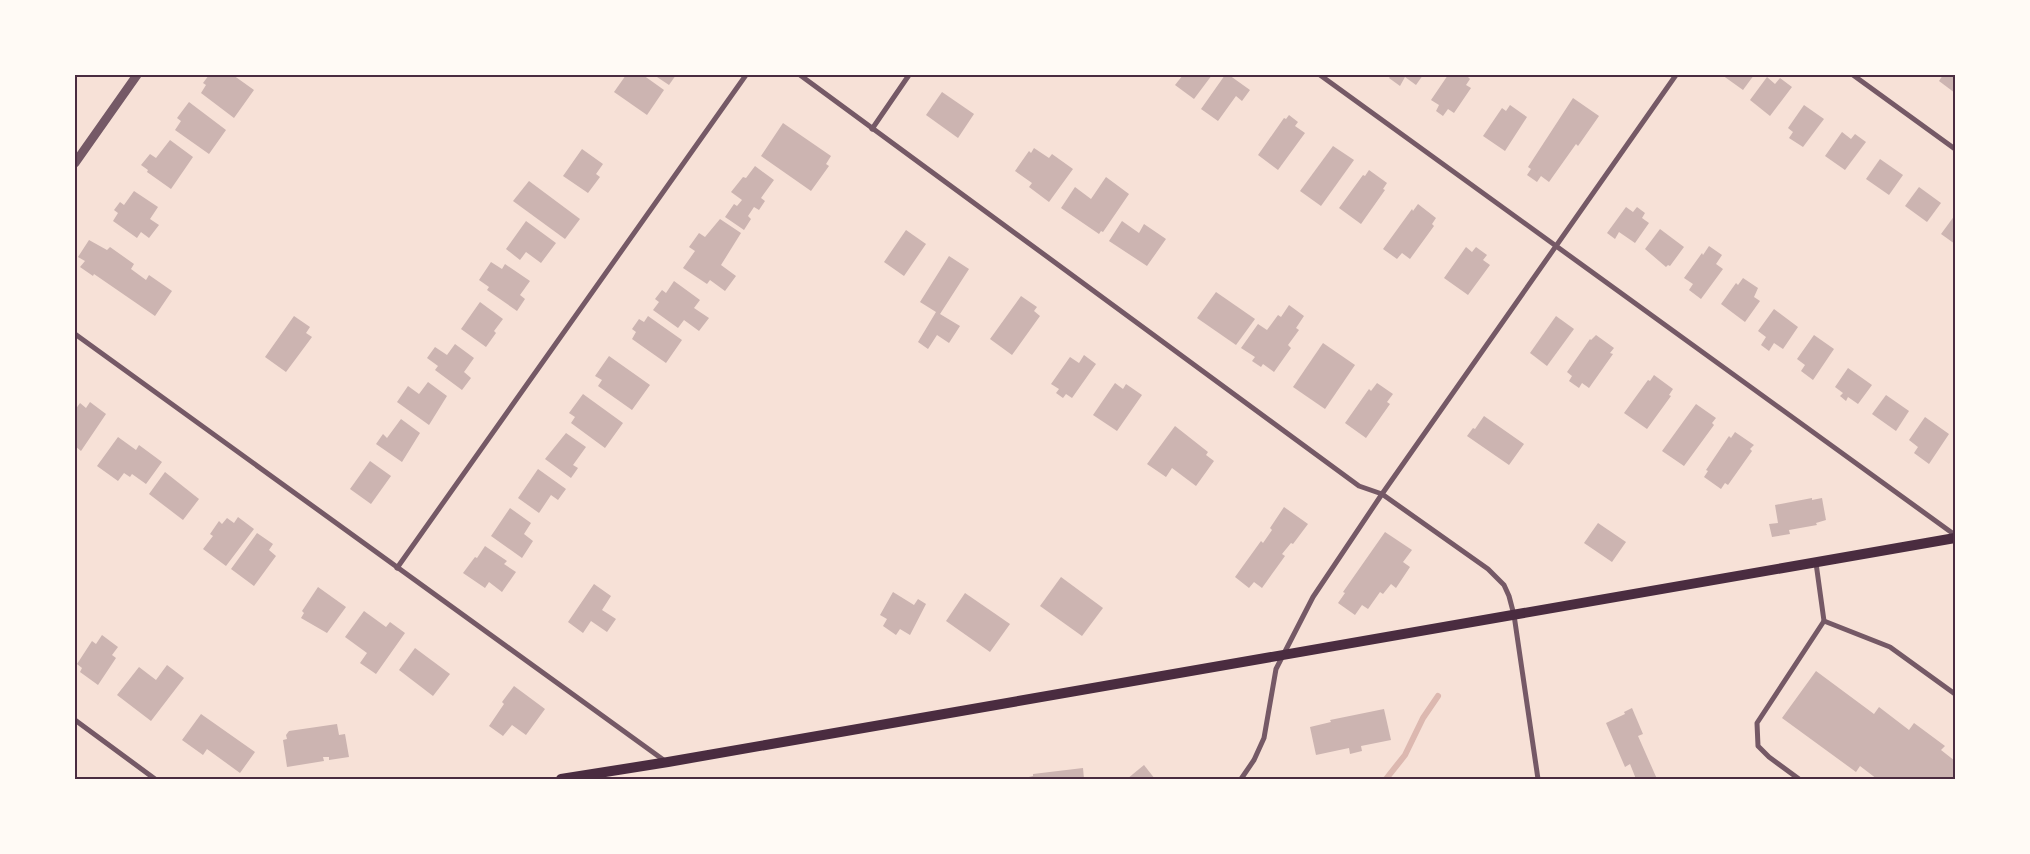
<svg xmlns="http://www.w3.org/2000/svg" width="2030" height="854" viewBox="0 0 2030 854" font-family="'Exo 2',sans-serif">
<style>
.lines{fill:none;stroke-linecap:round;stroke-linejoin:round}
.stream{stroke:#dcb8b0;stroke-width:6}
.building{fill:#ccb4b1}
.minor{stroke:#755966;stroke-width:5}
.tertiary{stroke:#755966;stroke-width:9}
.secondary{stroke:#4a2c40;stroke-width:10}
.neatline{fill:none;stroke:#4a2c40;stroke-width:2}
</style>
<rect width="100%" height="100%" fill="#f7e1d7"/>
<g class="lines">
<polyline class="stream" points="1386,779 1405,755 1423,718 1438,696"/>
</g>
<g class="building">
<polygon points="209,75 233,75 254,90 234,118 201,93 206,85 203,83"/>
<polygon points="626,75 643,75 664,90 647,115 614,92"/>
<polygon points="654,75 676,75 669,85"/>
<polygon points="1183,75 1212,75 1194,99 1175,85"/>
<polygon points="1225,75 1229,75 1250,90 1242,101 1236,96 1218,121 1201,109"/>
<polygon points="1391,75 1423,75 1416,85 1405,77 1400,86 1389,78"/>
<polygon points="1448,75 1466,75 1470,79 1466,85 1471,88 1454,113 1448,109 1443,116 1436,111 1439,105 1431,100"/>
<polygon points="1722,75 1754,75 1743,90"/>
<polygon points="1943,75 1955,75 1955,93 1939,81"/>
<polygon points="1767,77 1775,84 1780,78 1792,87 1770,116 1750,100"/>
<polygon points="942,92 974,114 958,138 926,115"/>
<polygon points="1573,98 1599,116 1578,146 1576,144 1549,182 1541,176 1537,182 1527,175 1531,169 1528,167"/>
<polygon points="189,102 226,130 209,154 175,130 181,121 177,118"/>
<polygon points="1510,105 1527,117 1505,151 1483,136 1502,108 1506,111"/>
<polygon points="1804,105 1824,119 1803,147 1789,138 1793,132 1788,128"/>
<polygon points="1289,115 1298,122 1295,126 1305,133 1278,170 1258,155 1284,118 1286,119"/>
<polygon points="783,123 831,156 826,164 829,166 811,191 761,156"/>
<polygon points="1842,132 1851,139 1855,134 1866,142 1845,170 1825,156"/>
<polygon points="170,140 193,157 171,189 147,172 148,170 141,165 150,154 156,158"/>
<polygon points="1333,146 1354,160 1321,206 1300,191"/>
<polygon points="1034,148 1049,158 1052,154 1073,169 1049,202 1029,187 1032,183 1015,171 1029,151 1031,153"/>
<polygon points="582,149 603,164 596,174 600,177 588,193 563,176"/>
<polygon points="1880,159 1903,175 1889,195 1866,179"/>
<polygon points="755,166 774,180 761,198 765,201 759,210 754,207 748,216 751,219 744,230 725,217 734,204 737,206 742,200 731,192 743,177 746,178"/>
<polygon points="1369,170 1387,183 1383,189 1385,190 1361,224 1339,208 1363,175 1365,176"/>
<polygon points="1106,177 1129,194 1103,232 1101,231 1099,234 1061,208 1075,187 1091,199"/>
<polygon points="529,181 580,219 565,239 513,201"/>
<polygon points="1919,187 1941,203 1927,222 1905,206"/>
<polygon points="134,191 158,207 150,219 159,225 149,238 141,232 137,238 113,221 118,213 114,210 120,202 124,205"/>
<polygon points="1418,204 1436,218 1432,224 1434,226 1410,259 1402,253 1397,259 1383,249 1412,209 1413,211"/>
<polygon points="1626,207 1633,212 1637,207 1645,213 1642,218 1649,223 1635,243 1619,232 1615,239 1607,233"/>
<polygon points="1955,215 1955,244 1941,234"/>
<polygon points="720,219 741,233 721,265 736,276 725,291 710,280 707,284 683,268 695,251 689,247 699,233 705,237"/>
<polygon points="526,221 556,243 541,263 526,252 520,260 506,249"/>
<polygon points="1122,221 1139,233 1144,224 1166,239 1147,266 1109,241"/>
<polygon points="1660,229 1684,247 1670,266 1668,265 1666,267 1645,249"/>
<polygon points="906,230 926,244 904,276 884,262"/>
<polygon points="89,240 107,250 110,247 134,264 131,269 146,280 149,275 172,291 155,316 94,274 93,276 80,267 85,261 78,257"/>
<polygon points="1709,246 1722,255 1716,264 1723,269 1701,299 1689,290 1693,284 1684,278 1702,253 1703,255"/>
<polygon points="1466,247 1472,252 1476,247 1487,255 1483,260 1490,265 1468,295 1444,278"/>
<polygon points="949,256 969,269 940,314 960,326 949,343 937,335 928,349 918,342 936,312 920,302"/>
<polygon points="491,262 502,269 505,264 530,281 520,295 525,299 517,311 487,290 489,287 479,280"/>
<polygon points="1743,278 1758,288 1754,297 1760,301 1745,322 1721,304 1736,283 1738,285"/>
<polygon points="674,281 700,300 694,308 709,318 699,331 684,320 678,328 653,310 659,302 655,299 662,290 666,293"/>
<polygon points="1216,292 1255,319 1236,345 1197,318"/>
<polygon points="1021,296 1037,307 1034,311 1040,316 1012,355 990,339"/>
<polygon points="480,302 503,319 494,331 496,333 486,347 461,329"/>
<polygon points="1289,305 1304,316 1296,328 1299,330 1288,345 1291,348 1274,372 1263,364 1261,367 1252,361 1255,357 1241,348 1258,324 1267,330 1278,315 1281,317"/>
<polygon points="1774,309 1798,327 1783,349 1774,343 1769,351 1761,345 1766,337 1758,331"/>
<polygon points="294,316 310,327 306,333 312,337 286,372 265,357"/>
<polygon points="648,316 682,340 666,363 632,339 636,332 632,329 639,319 644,322"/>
<polygon points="1556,316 1574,329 1547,366 1530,353"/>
<polygon points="1596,335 1614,348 1610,353 1613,354 1589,388 1582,383 1579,388 1569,381 1572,376 1567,372 1590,339 1591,340"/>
<polygon points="1814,335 1834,349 1813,380 1801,371 1805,365 1797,359"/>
<polygon points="1323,343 1355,365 1325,409 1293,387"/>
<polygon points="455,344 474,358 464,372 471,378 462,390 435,370 438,366 427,358 435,347 447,355"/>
<polygon points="1084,355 1096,364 1072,398 1066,394 1063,398 1056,393 1059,389 1051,384 1070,357 1079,363"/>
<polygon points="609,356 650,385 632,410 598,386 602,380 595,376"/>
<polygon points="1848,368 1872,385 1858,404 1848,397 1846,401 1840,396 1843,393 1835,387"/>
<polygon points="1654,375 1673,389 1669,395 1671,396 1647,429 1624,413 1648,380 1650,381"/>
<polygon points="428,382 447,396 429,425 397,402 408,386 419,394"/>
<polygon points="1115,383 1123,389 1126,384 1142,395 1117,431 1093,415"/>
<polygon points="1377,383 1393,394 1387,402 1390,404 1366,438 1345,423 1369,389 1371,391"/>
<polygon points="583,394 623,423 605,448 571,423 575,417 569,413"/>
<polygon points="1886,395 1909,411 1896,431 1872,414"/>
<polygon points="90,402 106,414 81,451 75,446 75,410 80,403 86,408"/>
<polygon points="1696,404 1716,418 1712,423 1714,425 1684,466 1662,451"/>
<polygon points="1484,416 1524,444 1509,465 1467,436 1473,428 1475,429"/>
<polygon points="1925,417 1949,434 1929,464 1914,453 1918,447 1909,440"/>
<polygon points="401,419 420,433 402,462 376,444 383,434 387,438"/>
<polygon points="1175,426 1208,452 1206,455 1214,461 1196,486 1172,468 1166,477 1147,464"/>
<polygon points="1735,432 1754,445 1750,449 1752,451 1728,485 1725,483 1721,489 1704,477 1708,471 1706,470 1729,436 1731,438"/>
<polygon points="566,433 586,447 573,465 578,468 571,478 545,459"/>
<polygon points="118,437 136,450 139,445 162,462 146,484 132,474 130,477 124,473 118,481 97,466"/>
<polygon points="370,461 391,476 371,504 350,489"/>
<polygon points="538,469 566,489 558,500 551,495 539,513 518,498"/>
<polygon points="165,472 199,499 183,520 149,494"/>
<polygon points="1812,498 1812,500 1822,498 1826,520 1816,523 1817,525 1789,530 1790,534 1772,537 1769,524 1778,523 1775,505"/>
<polygon points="1284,507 1308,524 1293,544 1291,543 1282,554 1285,556 1262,588 1254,582 1249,588 1235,577 1261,541 1263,543 1272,530 1270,528"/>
<polygon points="510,508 531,523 524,534 533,541 522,558 491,536"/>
<polygon points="238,517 254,529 226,566 203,549 213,536 210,534 219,521 222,524 227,518 234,523"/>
<polygon points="1598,523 1626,542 1612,562 1584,543"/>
<polygon points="1385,532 1412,550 1403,562 1410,567 1396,588 1391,584 1383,594 1380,592 1368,609 1362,605 1355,615 1338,603 1345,593 1343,592"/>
<polygon points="257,533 273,544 269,550 276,556 254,586 231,569"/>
<polygon points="485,546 507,561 504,564 516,572 502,592 489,582 485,588 463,573 475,557 477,558"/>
<polygon points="1061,577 1103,608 1082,636 1040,606"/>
<polygon points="594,584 611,596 602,610 616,619 607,632 591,621 583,633 568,622"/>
<polygon points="318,587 346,607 327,633 301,618 304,613 302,611"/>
<polygon points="893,592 914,605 918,599 926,604 910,635 900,629 896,635 883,626 887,619 880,615"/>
<polygon points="965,593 1010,624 990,652 946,621"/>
<polygon points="364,611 386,627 390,622 405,633 376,674 360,663 367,653 345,637"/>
<polygon points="102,635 118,647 112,655 116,658 98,685 80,672 82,668 77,664 92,641 96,644"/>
<polygon points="415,648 450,674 433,696 399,670"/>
<polygon points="167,665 184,678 151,721 117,695 139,667 156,680"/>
<polygon points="1816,671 1874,714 1879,707 1909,730 1914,723 1945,746 1941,750 1955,761 1955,779 1877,779 1860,766 1856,772 1782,718"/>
<polygon points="514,686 545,709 526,735 512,725 503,736 489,726 504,704 502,702"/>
<polygon points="1632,708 1643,734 1638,736 1657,779 1636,779 1630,764 1625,767 1606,723 1625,714 1624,712"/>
<polygon points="1384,709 1391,740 1361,746 1362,751 1350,754 1349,748 1316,755 1310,727 1331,722 1330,720"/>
<polygon points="201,714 255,752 240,773 207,749 203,755 182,740"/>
<polygon points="337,724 339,735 345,734 349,757 329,760 329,757 323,757 324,761 287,767 283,740 287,739 286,735 289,731"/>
<polygon points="1144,765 1155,779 1127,779"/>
<polygon points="1083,768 1084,779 1020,779 1033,776 1033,774"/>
</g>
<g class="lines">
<g class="minor">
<polyline points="800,75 1359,486 1382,494 1488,569 1504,585 1509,596 1514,615 1538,779"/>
<polyline points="1320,75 1955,535"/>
<polyline points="1853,75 1955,149"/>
<polyline points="872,129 909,75"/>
<polyline points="75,334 665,761"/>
<polyline points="397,568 746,75"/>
<polyline points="1824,621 1890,647 1955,694"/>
<polyline points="75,720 155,779"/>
<polyline points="1241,779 1254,760 1264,738 1276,669 1313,597 1382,494 1676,75"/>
<polyline points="1799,779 1769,757 1758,746 1757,723 1824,621 1816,563"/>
</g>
<polyline class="tertiary" points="75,163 137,75"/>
<polyline class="secondary" points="561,779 668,762 1955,538"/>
</g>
<rect width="2030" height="854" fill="none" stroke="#fffaf5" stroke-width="152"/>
<rect x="76" y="76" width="1878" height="702" class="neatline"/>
</svg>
